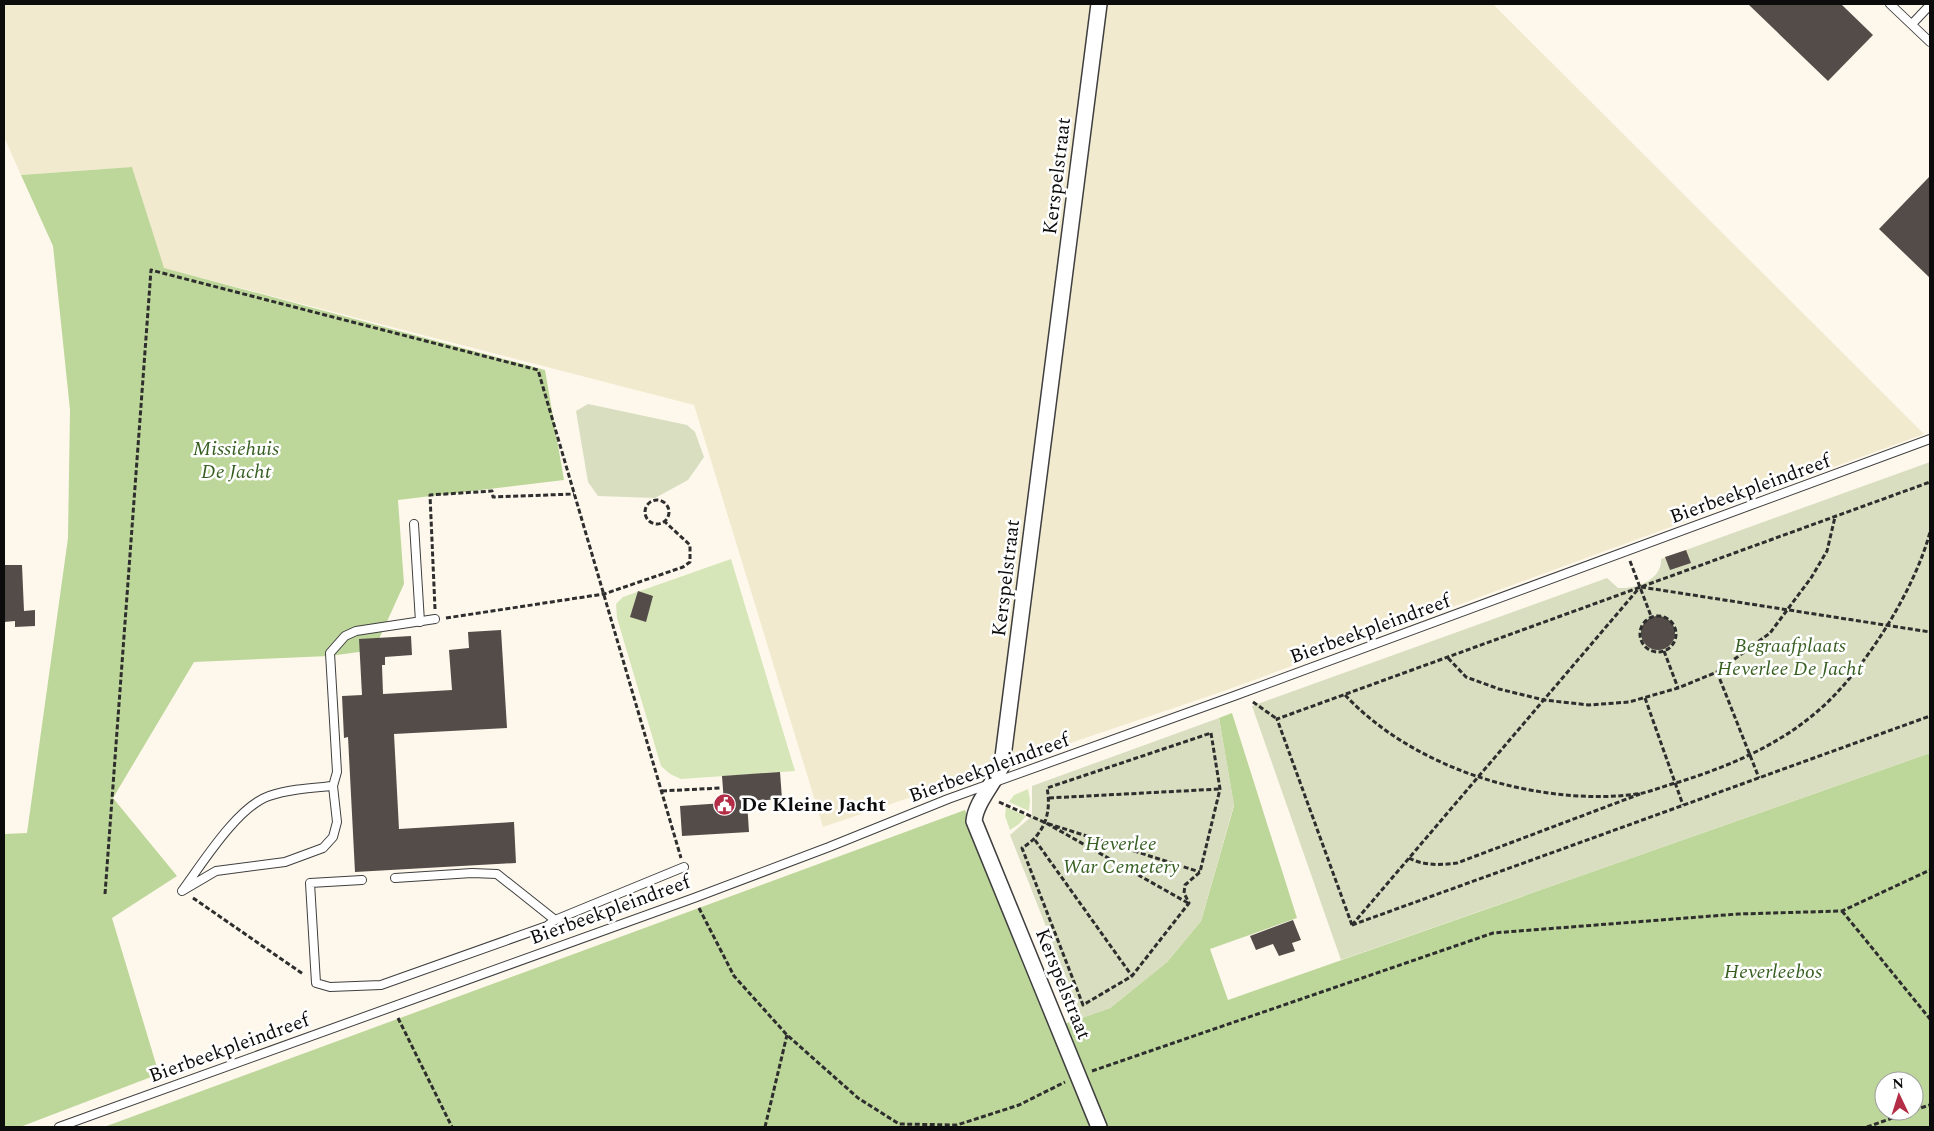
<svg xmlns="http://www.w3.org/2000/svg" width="1934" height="1131" viewBox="0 0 1934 1131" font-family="Spectral,serif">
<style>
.farmland{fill:#f2eace}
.green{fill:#d6e6b8}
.forest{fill:#bdd699;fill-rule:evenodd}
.cemetery{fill:#d8debf}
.building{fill:#544c49}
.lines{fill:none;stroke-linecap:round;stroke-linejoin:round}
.lane-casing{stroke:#3f3f3f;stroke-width:10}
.street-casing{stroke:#3f3f3f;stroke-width:18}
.path{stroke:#2e2e2e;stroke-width:3;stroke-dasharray:5 2.5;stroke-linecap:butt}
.lane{stroke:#fff;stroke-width:8}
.street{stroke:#fff;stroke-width:15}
.labels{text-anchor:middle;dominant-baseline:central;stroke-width:5;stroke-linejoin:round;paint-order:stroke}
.street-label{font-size:20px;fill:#0c0c0c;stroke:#fff}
.park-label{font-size:20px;font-style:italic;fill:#375f21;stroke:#fff}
.poi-label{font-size:20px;font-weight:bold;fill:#0c0c0c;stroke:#fff;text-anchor:start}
</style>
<rect width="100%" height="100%" fill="#fef8ec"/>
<polygon class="farmland" points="4,4 1493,4 1924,434 1224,691 823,827 694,405 163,268 132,167 21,175 4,137"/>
<g class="green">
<polygon points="731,559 795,771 681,779 670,774 661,766 617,618 616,604 623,597"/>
<polygon points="1028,789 1030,800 1029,811 1009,802 1014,795"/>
<polygon points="1006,807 1026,816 1019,824 1010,830 1005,816"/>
</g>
<g class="forest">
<polygon points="132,167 164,268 545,370 564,480 398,500 404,584 374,650 329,656 194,662 113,798 177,876 112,918 159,1074 20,1127 4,1127 4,834 27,833 68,538 70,410 53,246 21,175"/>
<path d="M1232 713 1297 918 1210 949 1228 1000 1930 753V1127H104L965 810 1050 1029 1110 1008 1167 962 1201 921 1234 806 1219 718ZM1884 1081H1914V1111H1884Z"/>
</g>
<g class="cemetery">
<polygon points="588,404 687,425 695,432 704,457 688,480 655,498 598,496 588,482 576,411"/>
<path d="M1930 462V753L1341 960 1252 706 1607 578 1618 588C1636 589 1662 580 1661 559Z"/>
<polygon points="1219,718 1234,805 1201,921 1167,962 1110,1008 1082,1018 1010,835 1032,816 1032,786"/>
</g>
<g class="building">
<polygon points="1748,4 1841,4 1873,35 1828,81"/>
<polygon points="1930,176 1930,278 1879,229"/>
<polygon points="1686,550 1691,563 1670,570 1665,557"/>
<polygon points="4,565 22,565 24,611 35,610 35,626 15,627 15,621 4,622"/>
<polygon points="638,591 653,596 646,622 630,617"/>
<circle cx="1658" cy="633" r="17"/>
<polygon points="501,630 507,728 394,734 399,829 514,822 516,863 355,872 348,737 344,738 342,696 362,695 359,639 411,636 412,655 385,657 385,665 382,665 383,694 452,690 449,650 469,648 468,632"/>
<polygon points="780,772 782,799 747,801 749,832 682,836 680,806 724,803 722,776"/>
<polygon points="1293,920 1301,940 1292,943 1295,951 1279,956 1273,944 1256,950 1250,936"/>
</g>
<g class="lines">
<defs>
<g id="lane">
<polyline points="1890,4 1930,42"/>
<polyline points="1912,24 1930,5"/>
<polyline points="414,524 420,622"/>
<path d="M333 786C312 788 290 789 269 796 237 807 202 864 182 891L216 871 285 862 323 848 333 837 337 822 333 786 337 772 330 653 345 636 356 631 435 619"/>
<polyline points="395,878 472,873 497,874 555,920 684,867"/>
<polyline points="362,880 310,883 316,983 330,987 381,985 547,926 555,920"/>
<polyline points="59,1127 694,898 829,847 948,799 1234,696 1930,439"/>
</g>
<path id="street" d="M1099 1127 974 821C976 802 993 785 1002 765L1099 4"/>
</defs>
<use href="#lane" class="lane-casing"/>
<use href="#street" class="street-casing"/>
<g class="path">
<circle cx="657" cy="512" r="12"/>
<polyline points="1630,561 1651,616"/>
<polyline points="1641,587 1930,632"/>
<polyline points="435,609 430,495 492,491 493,497 574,494"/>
<circle cx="1658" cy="634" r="18"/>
<polyline points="446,618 604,594 683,567 690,562 690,545 664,521"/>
<polyline points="1664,651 1678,688"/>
<polyline points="1448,658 1466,677 1499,689 1544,700 1589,705 1629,702 1678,688 1717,672 1770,633 1811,578 1827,551 1835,517"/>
<polyline points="1717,672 1759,778"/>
<path d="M1345 695C1376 728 1415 752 1457 769 1511 791 1585 803 1643 793 1655 790 1667 785 1679 782 1730 766 1779 745 1819 710 1865 670 1915 589 1930 532"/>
<polyline points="1645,698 1683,805"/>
<polyline points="1253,702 1277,719"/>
<path d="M1211 733 1220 789 1200 872 1185 885 1184 893 1189 903 1132 976 1083 1005 1022 848C1044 835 1052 813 1047 788Z"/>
<polyline points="662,791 720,788"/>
<polyline points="1049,798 1220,789"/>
<polyline points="999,802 1046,823"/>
<polyline points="1035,840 1132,976"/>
<path d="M1409 858C1424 866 1441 865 1457 863L1640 794"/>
<polyline points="105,894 151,270 538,370 681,858"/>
<polyline points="193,898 303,974"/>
<polyline points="1188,903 1046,823 1200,872"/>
<polyline points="699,908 734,976 787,1035 858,1098 899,1124 957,1125 1019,1105 1065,1082"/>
<polyline points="1842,911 1930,1019"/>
<polyline points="1352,925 1277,719 1930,482"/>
<polyline points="1352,925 1930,716"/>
<polyline points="1352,925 1640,587"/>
<polyline points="398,1018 452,1127"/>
<polyline points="1092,1071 1493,933 1738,914 1842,911 1930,870"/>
<polyline points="1914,1110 1930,1105"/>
<polyline points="765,1127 787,1035"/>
<polyline points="1867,1127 1912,1111"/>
</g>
<use href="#lane" class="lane"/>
<use href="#street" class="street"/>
</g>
<defs>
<symbol id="civic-disc" viewBox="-11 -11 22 22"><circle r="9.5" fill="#b32d46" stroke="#fff"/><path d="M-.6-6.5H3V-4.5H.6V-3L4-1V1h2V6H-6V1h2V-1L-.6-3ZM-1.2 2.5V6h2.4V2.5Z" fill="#fff"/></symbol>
</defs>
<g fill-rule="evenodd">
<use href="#civic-disc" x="712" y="792" width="25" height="25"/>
</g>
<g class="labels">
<g class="street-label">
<text transform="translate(1057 176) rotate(-83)">Kerspelstraat</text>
<text transform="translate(1750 489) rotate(-20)">Bierbeekpleindreef</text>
<text transform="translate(1006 578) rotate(-83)">Kerspelstraat</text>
<text transform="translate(1370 629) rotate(-20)">Bierbeekpleindreef</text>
<text transform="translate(989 768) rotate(-20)">Bierbeekpleindreef</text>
<text transform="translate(610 910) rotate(-20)">Bierbeekpleindreef</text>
<text transform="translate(1063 984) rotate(68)">Kerspelstraat</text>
<text transform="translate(229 1048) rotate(-20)">Bierbeekpleindreef</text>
</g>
<g class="park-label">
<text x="236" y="449">Missiehuis<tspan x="236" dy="23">De Jacht</tspan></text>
<text x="1790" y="646">Begraafplaats<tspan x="1790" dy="23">Heverlee De Jacht</tspan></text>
<text x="1121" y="844">Heverlee<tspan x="1121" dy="23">War Cemetery</tspan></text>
<text x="1773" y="972">Heverleebos</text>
</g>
<g class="poi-label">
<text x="741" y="805">De Kleine Jacht</text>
</g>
</g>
<rect width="1934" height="1131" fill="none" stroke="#0c0c0c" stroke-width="10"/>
<g transform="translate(1899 1096) rotate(356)"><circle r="24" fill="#ffffff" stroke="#9e9e9e"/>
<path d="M0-4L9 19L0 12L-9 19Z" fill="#b32d46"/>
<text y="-8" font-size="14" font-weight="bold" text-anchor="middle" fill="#0c0c0c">N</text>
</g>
</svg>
